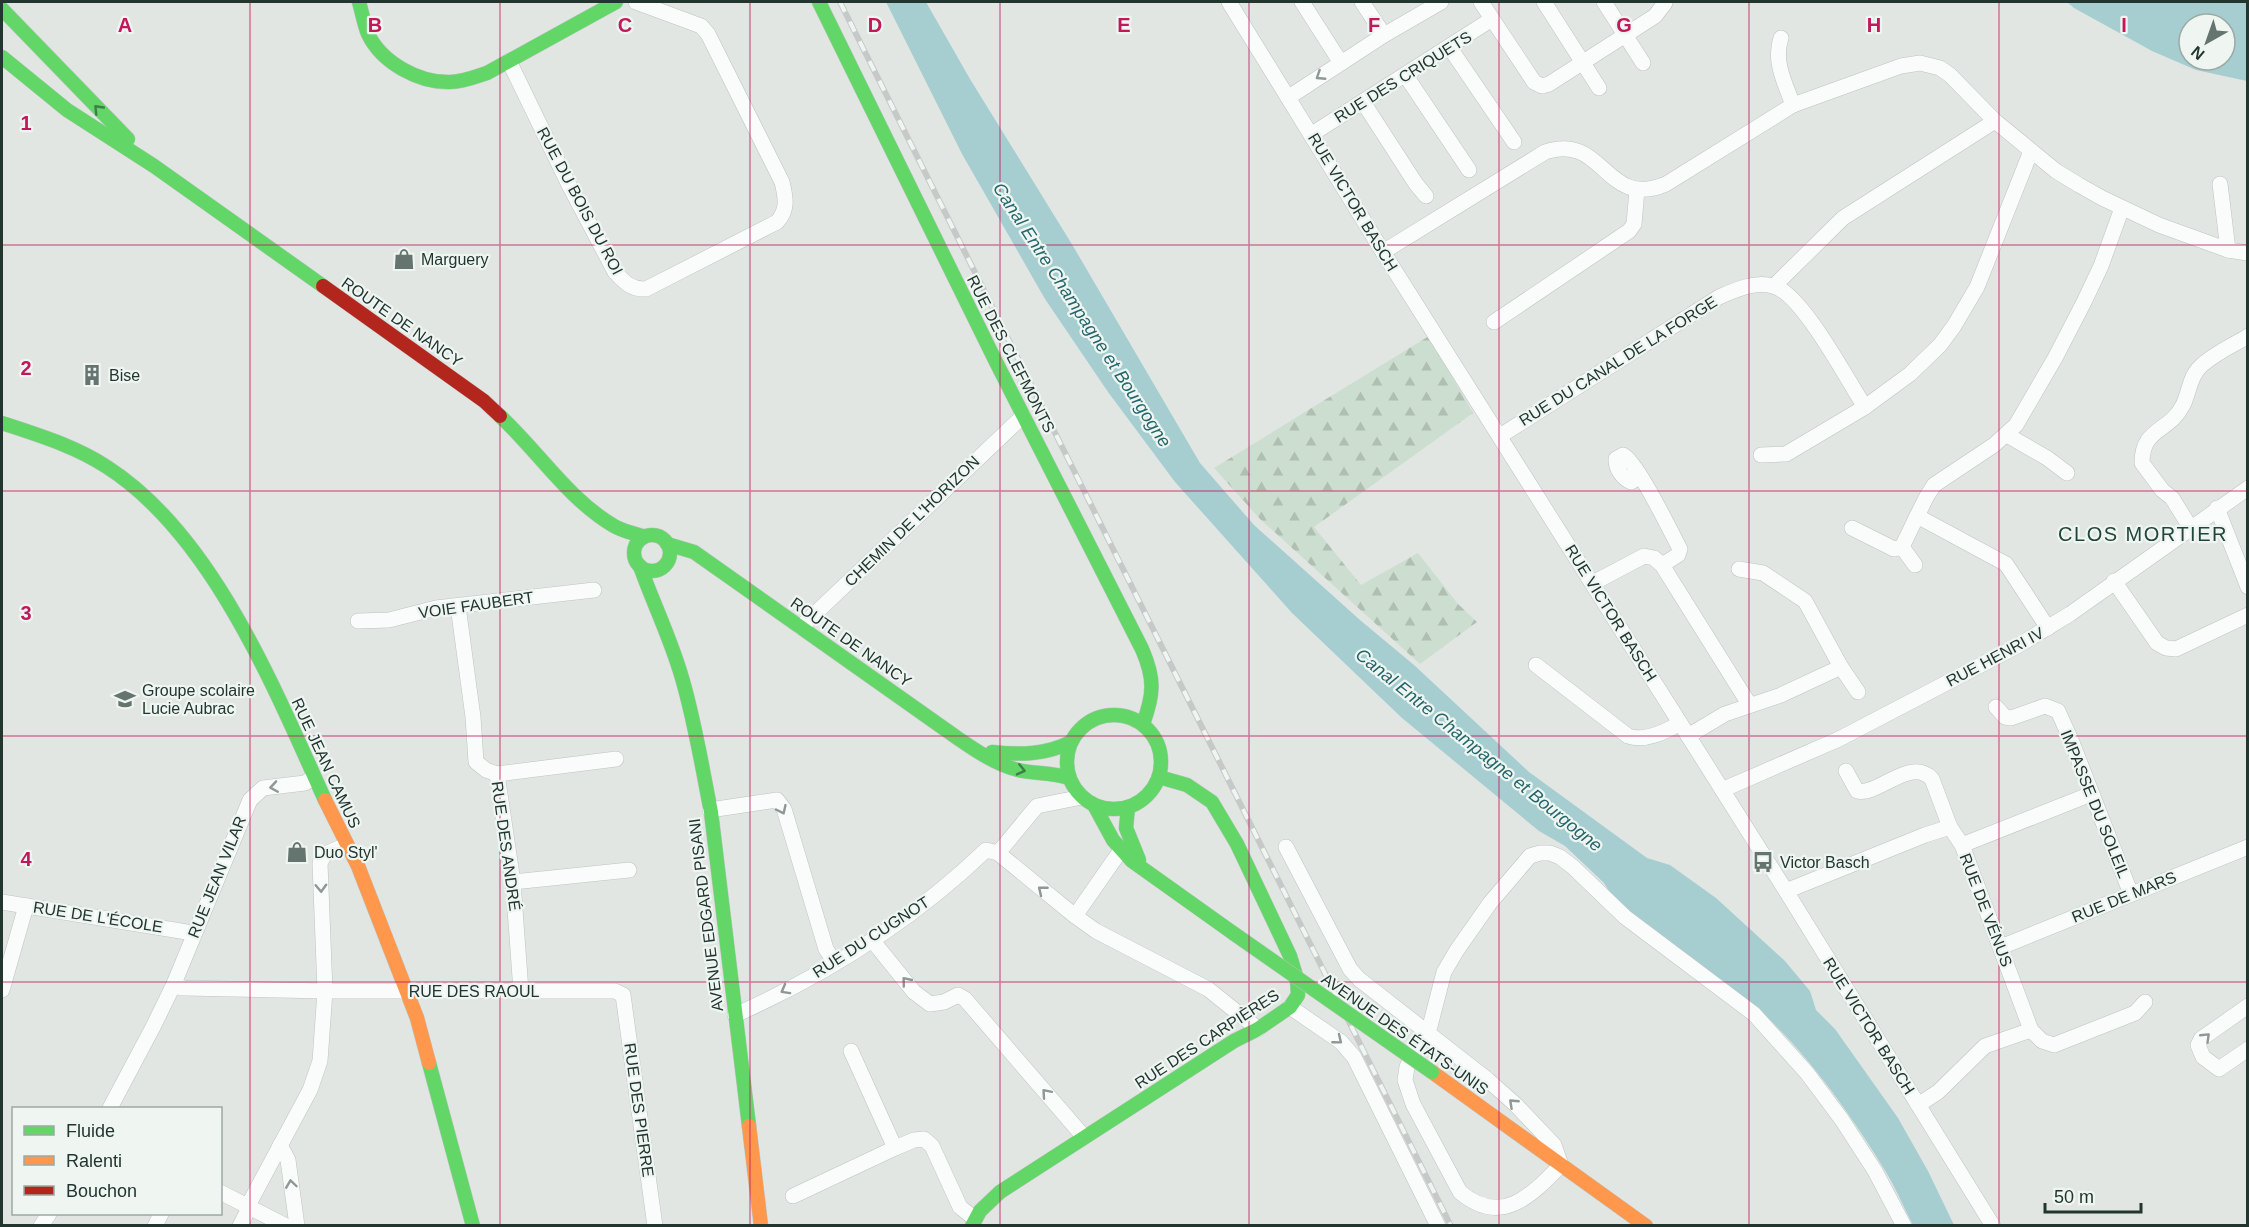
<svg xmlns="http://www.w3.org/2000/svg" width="2249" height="1227" viewBox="0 0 2249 1227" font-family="Arial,sans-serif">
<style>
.forest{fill:url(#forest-firs)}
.water{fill:#a6ced0;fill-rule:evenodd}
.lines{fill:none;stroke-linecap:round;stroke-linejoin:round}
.street-casing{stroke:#bec3c0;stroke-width:16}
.fast-casing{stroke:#bec4c1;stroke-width:15}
.slow-casing{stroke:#bec4c1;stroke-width:15}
.jam-casing{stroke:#bec4c1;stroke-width:15}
.street{stroke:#fafbfb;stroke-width:15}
.fast{stroke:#63d668;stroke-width:14}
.slow{stroke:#ff974d;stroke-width:14}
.jam{stroke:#b3261e;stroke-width:14}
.rail-casing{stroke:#c6c9c8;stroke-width:6}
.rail{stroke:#eff6f2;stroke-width:4;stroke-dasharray:11;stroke-linecap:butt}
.fast-bridge-casing{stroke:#bec4c1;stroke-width:15;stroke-linecap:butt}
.fast-bridge{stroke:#63d668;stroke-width:14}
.oneway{stroke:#8e9895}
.oneway2{stroke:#3f7e49}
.grid{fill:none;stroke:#c2185b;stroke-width:1.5;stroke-opacity:0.55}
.labels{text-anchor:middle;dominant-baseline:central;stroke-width:4.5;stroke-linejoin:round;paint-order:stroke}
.street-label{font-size:16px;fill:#22362f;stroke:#eff6f2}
.poi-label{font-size:16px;fill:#22362f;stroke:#eff6f2;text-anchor:start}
.water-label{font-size:18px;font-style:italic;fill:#24666b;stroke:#eff6f2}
.quarter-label{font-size:20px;letter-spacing:1.5px;fill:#214639;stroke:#eff6f2}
.grid-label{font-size:20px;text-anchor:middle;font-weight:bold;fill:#c2185b;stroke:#eff6f2;stroke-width:4.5;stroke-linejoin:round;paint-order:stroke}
</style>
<defs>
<pattern id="forest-firs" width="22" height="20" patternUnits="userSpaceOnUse" patternTransform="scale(1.5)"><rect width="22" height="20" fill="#ccdecf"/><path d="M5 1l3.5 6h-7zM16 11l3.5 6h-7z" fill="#afbfb2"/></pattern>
</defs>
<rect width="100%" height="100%" fill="#e1e6e3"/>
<polygon class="forest" points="1429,336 1473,413 1314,527 1361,585 1418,553 1458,604 1477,622 1420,664 1260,519 1214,468"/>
<g class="water">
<path d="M886 2H926L970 79 1073 246 1200 463 1254 525 1360 620 1414 665 1529 772 1647 858 1670 865 1716 898 1785 961 1810 991 1816 1010 1835 1029 1898 1118 1928 1171 1954 1225H1913C1904 1208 1896 1189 1886 1172 1849 1111 1786 1021 1725 985L1614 899 1604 883 1565 846 1539 831 1402 718 1292 613 1175 482 1108 392 1045 299 962 154Z"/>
<path d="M2067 2H2247V81L2196 70 2152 51 2074 8ZM2189 24H2225V60H2189Z"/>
</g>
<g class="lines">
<defs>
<g id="street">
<polyline points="1229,2 1383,252 1786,891 1993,1226"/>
<polyline points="1302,2 1341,63"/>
<polyline points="1362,2 1384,35"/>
<polyline points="1481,2 1534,82 1542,86 1549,84 1655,16 1665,3"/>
<polyline points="1544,2 1599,88"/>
<polyline points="1604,2 1643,63"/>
<path d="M1781 38C1773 61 1785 83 1793 105"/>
<polyline points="1450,48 1514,142"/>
<path d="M509 61 569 185 615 272C624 282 632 290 646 289L777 222C788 210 786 198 782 182L708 34 701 26 636 2"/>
<polyline points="1406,76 1469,170"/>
<polyline points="1289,97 1384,35 1441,2"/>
<polyline points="1363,102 1416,184 1426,196"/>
<polyline points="1312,134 1492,19"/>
<polyline points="2220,184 2228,250"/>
<path d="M1383 252 1545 152C1605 132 1604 210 1666 184L1793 105 1901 66 1920 63 1940 68 1950 75 1995 121 2056 171 2079 185 2102 198 2159 225 2228 250 2248 253"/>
<polyline points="1774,286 1843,218 1995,121"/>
<polyline points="1494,322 1629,231 1634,224 1637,190"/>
<polyline points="2007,435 2047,458 2067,473"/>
<path d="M1500 436 1719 297C1735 290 1755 281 1773 286 1802 293 1847 380 1865 407"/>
<polyline points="1761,455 1786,454 1865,407 1910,374 1940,345 1954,326 1977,287 2031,151"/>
<path d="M1640 476 1631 482C1622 478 1616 469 1616 459L1623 455C1636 460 1671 532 1680 549L1678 555 1662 565"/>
<polyline points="2217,508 2248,587"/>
<polyline points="1917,516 1927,496 1934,485 1994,445 2016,425 2055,358 2084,302 2101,266 2122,208"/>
<path d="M2190 527 2172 498 2162 490 2142 463C2142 427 2169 433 2183 405 2189 393 2190 376 2200 367 2213 354 2232 346 2248 336"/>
<polyline points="1852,528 1894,549 1902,547 1917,516 2006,564 2048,628"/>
<polyline points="1902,547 1915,565"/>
<polyline points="1739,569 1763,573 1805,601 1841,667 1858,692"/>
<polyline points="2114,581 2157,643 2166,648 2176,649 2248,615"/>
<polyline points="1593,583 1644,556 1654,558 1662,565 1749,704"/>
<polyline points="458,606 473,717 476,762 486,770 497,774 513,882 521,991"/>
<polyline points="358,621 389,620 436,608 594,590"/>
<polyline points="801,627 1023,416"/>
<path d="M1536 665 1628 736C1645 742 1665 732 1680 723"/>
<polyline points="1996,707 2005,717 2011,718 2045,706 2058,711 2071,740 2131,894"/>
<polyline points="1688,736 1725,714 1781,695 1841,667"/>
<path d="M1846 771 1857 791C1879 796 1910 756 1932 779L1950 827"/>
<polyline points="497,774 616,759"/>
<polyline points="1722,790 1839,739 2019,645 2070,614 2248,488"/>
<polyline points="1082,797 1037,806 998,853 1075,916 1121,850"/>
<polyline points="710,810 777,800 784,809 826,949 835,963"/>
<polyline points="1962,845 2091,794"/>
<path d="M1286 847 1350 969 1359 979 1488 1080 1516 1105 1554 1145 1561 1165C1531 1196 1501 1227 1460 1192L1413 1104 1405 1080 1407 1067 1414 1051 1428 1034 1444 972 1457 950 1490 903 1530 856 1540 853H1550L1560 857 1573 867 1625 917 1754 1014 1807 1073 1842 1120 1875 1171 1904 1226"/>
<polyline points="513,882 629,870"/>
<polyline points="1786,891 1925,835 1950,827 1962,845 2031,1030 1985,1046 1938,1092 1918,1105"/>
<polyline points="2,902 193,933"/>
<polyline points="1075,916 1096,931 1208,989 1258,1029"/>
<polyline points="872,940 914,992 930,1004 944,1002 958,995 965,999 1084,1137"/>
<polyline points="2001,947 2248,847"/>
<polyline points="173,986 250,800 263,788 305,783 314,777"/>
<polyline points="2,990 26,906"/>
<polyline points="2248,1006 2201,1039 2198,1045 2203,1057 2219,1069 2248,1049"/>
<polyline points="1290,1007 1341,1042 1354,1057 1438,1226"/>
<path d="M735 1015C827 974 914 919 986 850L998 853"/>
<polyline points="2031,1030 2042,1041 2054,1045 2135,1013 2145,1002"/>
<polyline points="851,1051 895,1148"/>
<polyline points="110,1108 153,1027 173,986 184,988 325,991 615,991 623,995 655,1226"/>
<polyline points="280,1145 288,1160 297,1226"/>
<polyline points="220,1192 286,1226"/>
<polyline points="793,1196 895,1148 914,1140 924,1139 932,1146 960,1207 975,1219"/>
<polyline points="41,1226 49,1214"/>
<polyline points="155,1226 161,1214"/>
<polyline points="240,1226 250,1206 251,1200 310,1090 320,1061 325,991 320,863 325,854 346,845"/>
</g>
<g id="fast">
<path d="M359 2C362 12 364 24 368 34 382 63 419 83 450 82 463 82 475 77 487 73L616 2"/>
<path d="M819 2 996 362 1142 649C1155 679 1154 694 1143 724"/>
<polyline points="2,9 128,139"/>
<polyline points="2,57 67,110 154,166 323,286"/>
<path d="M500 416C538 451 568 499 614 526 622 531 634 533 644 537"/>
<path d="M2 423C38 435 75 446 107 467 213 535 275 690 325 800"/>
<circle cx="652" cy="553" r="18"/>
<path d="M667 544 694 552 956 737C975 750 995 764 1018 770 1035 774 1052 772 1069 778"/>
<path d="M640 566C653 603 671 639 682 678 695 722 702 767 711 812L749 1126"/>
<circle cx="1114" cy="762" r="47"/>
<path d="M992 752C1020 755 1045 755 1071 742"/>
<polyline points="1094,805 1113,840 1132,861 1233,933"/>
<polyline points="1128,807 1126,828 1139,860"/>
<polyline points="429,1063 473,1226"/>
<polyline points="972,1226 980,1211 1000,1192 1234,1041 1258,1029 1290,1007 1298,995 1297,979 1290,956 1237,844 1212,802 1187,785 1159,777"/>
</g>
<g id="slow">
<polyline points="325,800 358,866 417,1018 429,1063"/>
<polyline points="1432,1072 1646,1226"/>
<polyline points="749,1126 761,1226"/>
</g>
<polyline id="jam" points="323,286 484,401 500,416"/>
</defs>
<use href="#street" class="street-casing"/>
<use href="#fast" class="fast-casing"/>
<use href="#slow" class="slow-casing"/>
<use href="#jam" class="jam-casing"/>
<use href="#street" class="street"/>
<use href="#fast" class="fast"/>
<use href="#slow" class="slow"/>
<use href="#jam" class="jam"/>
<defs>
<polyline id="rail" points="840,2 1451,1226"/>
</defs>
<use href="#rail" class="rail-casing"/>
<use href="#rail" class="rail"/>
<defs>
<polyline id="fast-bridge" points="1233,933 1432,1072"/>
</defs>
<use href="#fast-bridge" class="fast-bridge-casing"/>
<use href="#fast-bridge" class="fast-bridge"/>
</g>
<defs><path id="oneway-chevron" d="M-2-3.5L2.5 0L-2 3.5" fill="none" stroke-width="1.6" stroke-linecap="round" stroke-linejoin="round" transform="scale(1.5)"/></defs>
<g class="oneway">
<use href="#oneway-chevron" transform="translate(1320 76) rotate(147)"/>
<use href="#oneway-chevron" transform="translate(274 787) rotate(171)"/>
<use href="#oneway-chevron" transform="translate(782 810) rotate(65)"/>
<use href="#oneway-chevron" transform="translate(321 888) rotate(88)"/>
<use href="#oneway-chevron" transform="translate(1042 890) rotate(-141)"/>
<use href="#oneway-chevron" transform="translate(906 981) rotate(-129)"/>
<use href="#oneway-chevron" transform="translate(785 990) rotate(151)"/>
<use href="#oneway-chevron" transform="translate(2206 1037) rotate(-44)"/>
<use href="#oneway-chevron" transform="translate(1338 1040) rotate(39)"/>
<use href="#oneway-chevron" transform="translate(1046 1093) rotate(-131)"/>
<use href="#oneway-chevron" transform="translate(1513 1103) rotate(-137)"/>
<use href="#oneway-chevron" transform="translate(291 1184) rotate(-98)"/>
</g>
<g class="oneway2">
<use href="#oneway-chevron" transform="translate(98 109) rotate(-134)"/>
<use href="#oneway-chevron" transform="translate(1021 770) rotate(13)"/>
</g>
<path class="grid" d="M250 2V1226M500 2V1226M750 2V1226M1000 2V1226M1249 2V1226M1499 2V1226M1749 2V1226M1999 2V1226M2 245H2248M2 491H2248M2 736H2248M2 982H2248"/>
<defs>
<symbol id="shop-bare" viewBox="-9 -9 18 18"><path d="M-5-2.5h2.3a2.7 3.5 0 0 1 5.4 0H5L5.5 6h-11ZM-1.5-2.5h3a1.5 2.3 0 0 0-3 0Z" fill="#65746e" stroke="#eff6f2" stroke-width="2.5" paint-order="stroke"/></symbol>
<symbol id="building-bare" viewBox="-9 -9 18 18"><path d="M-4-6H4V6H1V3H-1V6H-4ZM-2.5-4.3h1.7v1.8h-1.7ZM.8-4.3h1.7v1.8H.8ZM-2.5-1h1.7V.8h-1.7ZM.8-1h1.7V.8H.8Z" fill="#65746e" stroke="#eff6f2" stroke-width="2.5" paint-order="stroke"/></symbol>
<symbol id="school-bare" viewBox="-9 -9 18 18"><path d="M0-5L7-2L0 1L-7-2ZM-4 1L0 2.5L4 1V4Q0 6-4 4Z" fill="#65746e" stroke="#eff6f2" stroke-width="2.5" paint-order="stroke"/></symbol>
<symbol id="bus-bare" viewBox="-9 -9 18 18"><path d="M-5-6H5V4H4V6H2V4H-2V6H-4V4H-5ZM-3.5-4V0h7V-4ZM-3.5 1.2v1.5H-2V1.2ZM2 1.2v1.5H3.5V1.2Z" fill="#65746e" stroke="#eff6f2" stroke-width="2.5" paint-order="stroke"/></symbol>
</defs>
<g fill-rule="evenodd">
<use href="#shop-bare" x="389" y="244" width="30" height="30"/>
<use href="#building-bare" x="77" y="360" width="30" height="30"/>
<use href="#school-bare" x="110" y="684" width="30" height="30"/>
<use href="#shop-bare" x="282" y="837" width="30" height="30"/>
<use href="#bus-bare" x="1748" y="847" width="30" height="30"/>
</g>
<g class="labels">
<g class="street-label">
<text transform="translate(1403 77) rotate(-32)">RUE DES CRIQUETS</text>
<text transform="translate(580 201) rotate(62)">RUE DU BOIS DU ROI</text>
<text transform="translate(1353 202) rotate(59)">RUE VICTOR BASCH</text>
<text transform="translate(402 322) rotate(35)">ROUTE DE NANCY</text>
<text transform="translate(1011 354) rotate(63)">RUE DES CLEFMONTS</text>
<text transform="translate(1618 361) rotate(-32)">RUE DU CANAL DE LA FORGE</text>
<text transform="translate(912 521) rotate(-44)">CHEMIN DE L'HORIZON</text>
<text transform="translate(476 605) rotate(-8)">VOIE FAUBERT</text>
<text transform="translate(1611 613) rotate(58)">RUE VICTOR BASCH</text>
<text transform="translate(851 642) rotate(35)">ROUTE DE NANCY</text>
<text transform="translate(1995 657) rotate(-28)">RUE HENRI IV</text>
<text transform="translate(326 763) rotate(65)">RUE JEAN CAMUS</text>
<text transform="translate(2095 804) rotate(68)">IMPASSE DU SOLEIL</text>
<text transform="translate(506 846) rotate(82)">RUE DES ANDRÉ</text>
<text transform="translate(217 877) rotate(-68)">RUE JEAN VILAR</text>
<text transform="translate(2124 897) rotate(-22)">RUE DE MARS</text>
<text transform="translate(1986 910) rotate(69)">RUE DE VÉNUS</text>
<text transform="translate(706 915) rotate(-97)">AVENUE EDGARD PISANI</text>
<text transform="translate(98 917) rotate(9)">RUE DE L'ÉCOLE</text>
<text transform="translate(871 937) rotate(-33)">RUE DU CUGNOT</text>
<text x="474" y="991">RUE DES RAOUL</text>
<text transform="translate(1869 1026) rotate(58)">RUE VICTOR BASCH</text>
<text transform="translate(1405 1034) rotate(35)">AVENUE DES ÉTATS-UNIS</text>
<text transform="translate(1207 1039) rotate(-33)">RUE DES CARPIÈRES</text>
<text transform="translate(639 1110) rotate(82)">RUE DES PIERRE</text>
</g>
<g class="poi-label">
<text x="421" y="259">Marguery</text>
<text x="109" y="375">Bise</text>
<text x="142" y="690">Groupe scolaire<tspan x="142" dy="18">Lucie Aubrac</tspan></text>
<text x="314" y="852">Duo Styl'</text>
<text x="1780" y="862">Victor Basch</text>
</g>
<g class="water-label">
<text transform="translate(1082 315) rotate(57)">Canal Entre Champagne et Bourgogne</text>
<text transform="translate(1479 750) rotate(39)">Canal Entre Champagne et Bourgogne</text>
</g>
<g class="quarter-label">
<text x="2143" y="534">CLOS MORTIER</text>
</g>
</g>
<g class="grid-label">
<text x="125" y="32">A</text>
<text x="375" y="32">B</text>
<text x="625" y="32">C</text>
<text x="875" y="32">D</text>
<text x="1124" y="32">E</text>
<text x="1374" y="32">F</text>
<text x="1624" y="32">G</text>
<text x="1874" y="32">H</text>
<text x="2124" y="32">I</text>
<text x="26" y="130">1</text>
<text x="26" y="375">2</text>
<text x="26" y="620">3</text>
<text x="26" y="866">4</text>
</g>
<rect width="2249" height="1227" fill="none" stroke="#22362f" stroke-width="6"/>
<rect x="12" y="1107" width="210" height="108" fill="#eff6f2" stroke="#9da9a4" stroke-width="1.5"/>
<rect x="24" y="1126" width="30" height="9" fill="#63d668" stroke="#9da9a4" stroke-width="1.5"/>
<text x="66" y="1137" font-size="18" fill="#22362f">Fluide</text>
<rect x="24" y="1156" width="30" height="9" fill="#ff974d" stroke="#9da9a4" stroke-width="1.5"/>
<text x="66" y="1167" font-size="18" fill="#22362f">Ralenti</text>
<rect x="24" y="1186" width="30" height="9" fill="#b3261e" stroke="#9da9a4" stroke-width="1.5"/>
<text x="66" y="1197" font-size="18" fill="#22362f">Bouchon</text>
<g transform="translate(2207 42) rotate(220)"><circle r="28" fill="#eff6f2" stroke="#9da9a4" stroke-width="1.5"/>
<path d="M0-4.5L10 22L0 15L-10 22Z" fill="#65746e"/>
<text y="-9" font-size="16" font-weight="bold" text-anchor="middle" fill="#22362f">N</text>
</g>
<path d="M2045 1203v9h96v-9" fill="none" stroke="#22362f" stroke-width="3"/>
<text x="2054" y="1203" font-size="18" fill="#22362f" stroke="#eff6f2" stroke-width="4.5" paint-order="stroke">50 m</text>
</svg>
